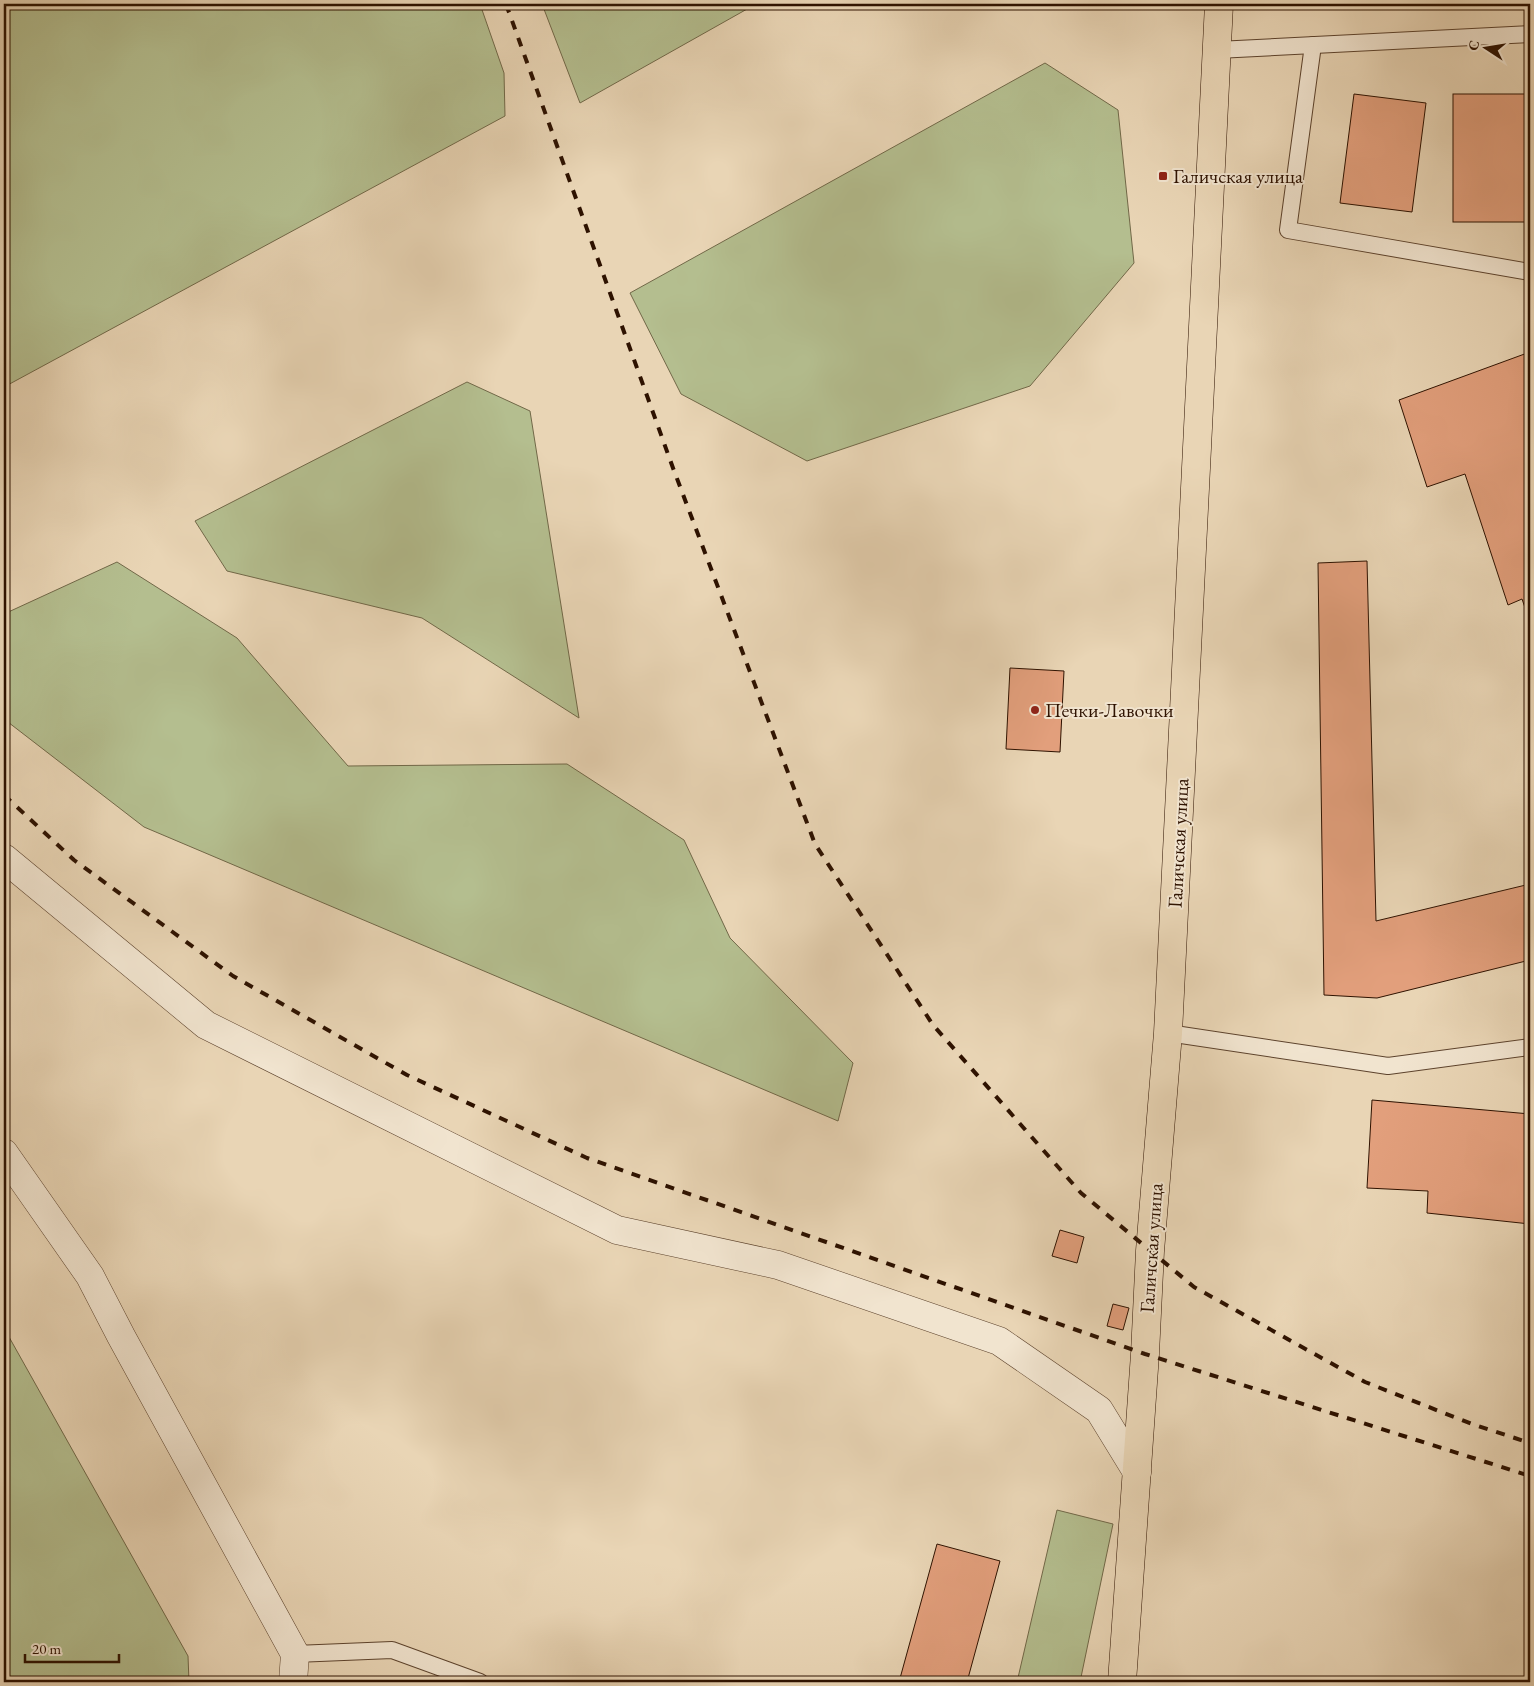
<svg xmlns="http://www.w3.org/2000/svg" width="1534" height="1686" viewBox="0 0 1534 1686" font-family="'EB Garamond',serif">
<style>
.green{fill:#b4be8f;stroke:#716848}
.building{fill:#e29f7c;stroke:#2e1200}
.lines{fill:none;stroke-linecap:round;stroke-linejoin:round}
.service-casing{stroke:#5d432d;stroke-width:18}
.minor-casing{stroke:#5d432d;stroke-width:29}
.primary-casing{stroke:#2e1200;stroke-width:29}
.service{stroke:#f1e4cf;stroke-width:16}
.minor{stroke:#f1e4cf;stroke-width:28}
.primary{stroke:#e9d5b5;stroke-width:28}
.rail{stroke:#2e1200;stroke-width:4;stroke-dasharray:9 9;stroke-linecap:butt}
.poi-dot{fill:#8f2418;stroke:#f1e4cf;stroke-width:2}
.labels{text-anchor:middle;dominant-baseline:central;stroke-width:4;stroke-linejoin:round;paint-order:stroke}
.poi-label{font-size:20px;fill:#2e1200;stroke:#f1e4cf;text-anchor:start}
.street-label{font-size:20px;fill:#2e1200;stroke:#f1e4cf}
</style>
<rect width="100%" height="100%" fill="#e9d5b5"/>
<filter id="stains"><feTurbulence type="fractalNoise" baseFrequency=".004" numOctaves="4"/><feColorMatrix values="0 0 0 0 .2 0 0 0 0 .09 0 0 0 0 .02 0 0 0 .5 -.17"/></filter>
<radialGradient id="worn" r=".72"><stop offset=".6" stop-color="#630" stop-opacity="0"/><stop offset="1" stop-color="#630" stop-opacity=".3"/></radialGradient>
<g class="green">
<polygon points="4,4 480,4 504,73 505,116 4,387"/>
<polygon points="542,4 756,4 580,103"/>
<polygon points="1045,63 1118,110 1134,263 1030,386 807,461 681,394 630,293"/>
<polygon points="467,382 530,411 579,718 422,618 227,571 195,521"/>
<polygon points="117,562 237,638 348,766 567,764 684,840 730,938 853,1063 838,1121 144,827 4,719 4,614"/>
<polygon points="4,1328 188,1656 189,1682 4,1682"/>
<polygon points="1057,1510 1113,1524 1080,1682 1017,1682"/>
</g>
<g class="building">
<polygon points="1354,94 1426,103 1412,212 1340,203"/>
<rect x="1453" y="94" width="77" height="128"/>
<polygon points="1530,352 1530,622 1522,599 1508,605 1465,474 1427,487 1399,400"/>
<polygon points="1367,561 1376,921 1530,884 1530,960 1377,998 1324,995 1318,563"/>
<polygon points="1010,668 1064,671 1060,752 1006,749"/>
<polygon points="1372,1100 1530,1114 1530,1224 1427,1213 1428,1191 1367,1188"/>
<polygon points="1060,1230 1084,1237 1077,1263 1052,1256"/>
<polygon points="1113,1304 1129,1308 1123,1330 1107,1326"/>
<polygon points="937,1544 1000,1561 967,1682 899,1682"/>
</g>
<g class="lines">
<defs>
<g id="service">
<polyline points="1313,45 1288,230 1530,272"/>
<polyline points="1217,50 1530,34"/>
<polyline points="1168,1033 1388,1066 1530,1047"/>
<polyline points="295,1654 392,1650 480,1682"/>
</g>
<g id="minor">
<polyline points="4,858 206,1025 617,1230 778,1265 999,1341 1099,1410 1137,1472"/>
<polyline points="4,1153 90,1276 121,1336 295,1654 293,1682"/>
</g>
<polyline id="primary" points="1122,1682 1145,1354 1150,1251 1168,1033 1219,4"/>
</defs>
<use href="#service" class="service-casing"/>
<use href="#minor" class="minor-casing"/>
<use href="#primary" class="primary-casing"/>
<use href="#service" class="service"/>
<use href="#minor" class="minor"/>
<use href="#primary" class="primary"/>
<g class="rail">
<polyline points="506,4 673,468 815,844 933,1025 1081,1193 1194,1287 1365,1382 1472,1424 1530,1443"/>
<polyline points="4,795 74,860 233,976 407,1075 587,1158 1145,1354 1530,1476"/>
</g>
</g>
<g class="poi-dot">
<rect x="1158" y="171" width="10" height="10" rx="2.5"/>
<circle cx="1035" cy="710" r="5"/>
</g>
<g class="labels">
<g class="poi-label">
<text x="1173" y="176">Галичская улица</text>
<text x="1045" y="710">Печки-Лавочки</text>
</g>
<g class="street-label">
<text transform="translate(1178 843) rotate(-87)">Галичская улица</text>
<text transform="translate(1151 1248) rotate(-86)">Галичская улица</text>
</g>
</g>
<rect width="1534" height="1686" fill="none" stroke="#e9d5b5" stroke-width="20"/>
<rect x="5" y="5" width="1524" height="1676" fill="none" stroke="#2e1200" stroke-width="2.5"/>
<rect x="10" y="10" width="1514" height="1666" fill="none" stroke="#2e1200"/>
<g transform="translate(1486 48) rotate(282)" stroke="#f1e4cf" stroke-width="4" paint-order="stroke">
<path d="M0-4L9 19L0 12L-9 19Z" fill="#2e1200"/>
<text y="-8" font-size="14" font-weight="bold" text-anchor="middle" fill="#2e1200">С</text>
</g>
<path d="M25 1654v8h94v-8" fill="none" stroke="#2e1200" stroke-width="2.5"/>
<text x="32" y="1654" font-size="15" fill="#2e1200" stroke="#f1e4cf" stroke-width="4" paint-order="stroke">20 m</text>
<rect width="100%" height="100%" filter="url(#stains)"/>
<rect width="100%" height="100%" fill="url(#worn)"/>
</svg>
